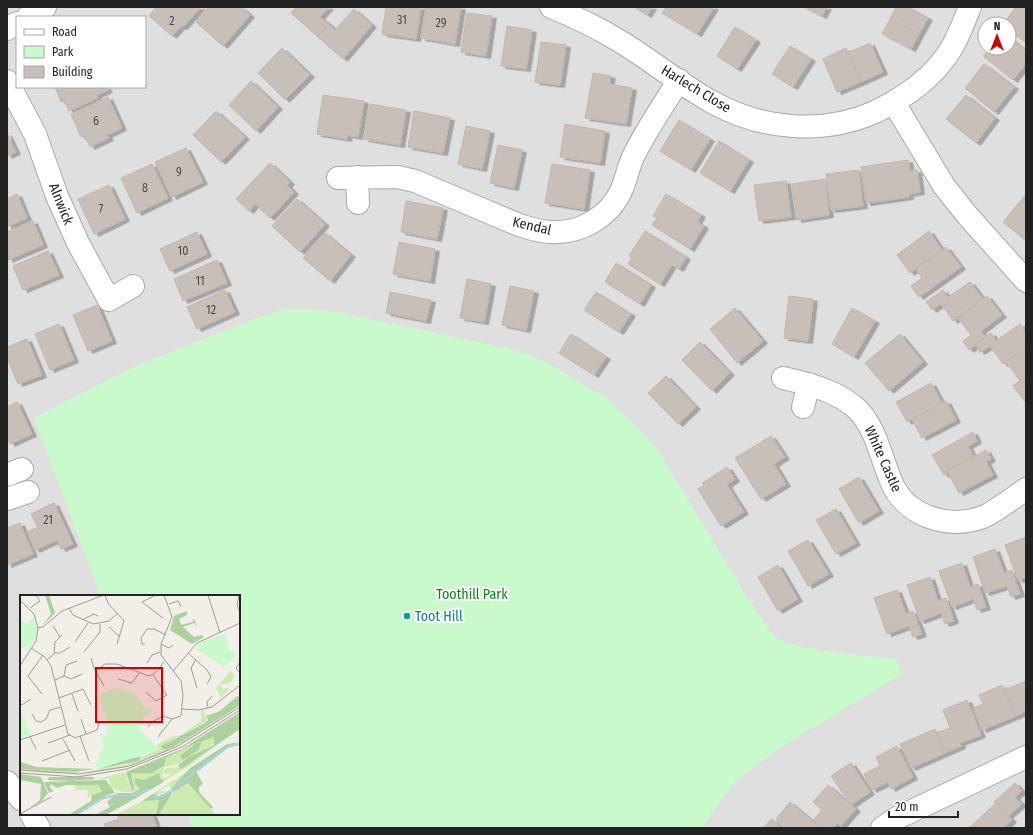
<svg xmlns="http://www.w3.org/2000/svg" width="1033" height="835" viewBox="0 0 1033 835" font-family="'Fira Sans Condensed',sans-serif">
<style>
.residential{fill:#e0dfdf;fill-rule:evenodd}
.park{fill:#c8facc}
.building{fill:#c7bfb8;stroke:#c4b6ab;filter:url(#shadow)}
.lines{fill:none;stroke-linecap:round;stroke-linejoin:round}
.minor-casing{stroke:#a9a9a9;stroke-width:24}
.minor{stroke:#fff;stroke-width:22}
.culture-dot{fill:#0f9aa8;stroke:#fff;stroke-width:1.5}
.labels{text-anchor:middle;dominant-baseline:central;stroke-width:4;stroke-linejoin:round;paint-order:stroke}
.number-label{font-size:12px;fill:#4b4948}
.street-label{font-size:14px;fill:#222;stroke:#fff}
.park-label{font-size:14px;fill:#0c8416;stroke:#fff}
.culture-label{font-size:14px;fill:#0d838f;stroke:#fff;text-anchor:start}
.inset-river{fill:none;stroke:#aad3df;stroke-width:2}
.inset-road{fill:none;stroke:#9f9d99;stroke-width:1}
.view{fill:#d40000;fill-opacity:0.15;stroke:#d40000;stroke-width:2}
.inset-edge{fill:none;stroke:#222;stroke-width:2}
</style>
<defs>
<filter id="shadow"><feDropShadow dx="4.5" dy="2.5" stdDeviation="0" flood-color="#0004"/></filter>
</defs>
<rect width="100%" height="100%" fill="#f2efe9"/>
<path class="residential" d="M7 7H1026V828H7ZM17 17H145V87H17ZM985 24H1009V48H985ZM21 596H239V814H21Z"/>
<path class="park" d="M284 309H304L331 311 511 349 542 360 605 397 629 419 654 444 747 597 773 635C792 651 870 657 896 659L902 674 778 749 735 782 701 828H193L187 814H239V596H101L34 418 131 368 252 320Z"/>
<g class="building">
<polygon points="156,7 201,7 183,27 181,26 172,36 149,16"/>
<polygon points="209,7 241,7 250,15 223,46 196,22"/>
<polygon points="296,7 329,7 320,17 329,24 318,37 291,13"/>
<polygon points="386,7 421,7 416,39 382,34"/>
<polygon points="426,7 461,7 455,44 421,38"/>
<polygon points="634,7 652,7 647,15"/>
<polygon points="666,7 714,7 697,34 662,13"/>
<polygon points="804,7 827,7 822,16"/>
<polygon points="896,7 908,7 928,18 919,34 890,19"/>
<polygon points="1016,7 1026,7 1026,43 1009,30 1009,24 1003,24"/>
<polygon points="354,9 372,25 343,59 318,37 329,24 335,30"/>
<polygon points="467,13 492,16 486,56 461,52"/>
<polygon points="890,19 919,34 911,49 882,34"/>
<polygon points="507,26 532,30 526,69 501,66"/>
<polygon points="735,27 756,40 737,69 717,56"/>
<polygon points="1009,37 1026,51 1026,64 1013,80 983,56 990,48 1009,48"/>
<polygon points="541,42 566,45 560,85 535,82"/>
<polygon points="870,43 883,72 861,82 848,53"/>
<polygon points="790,46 811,59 793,87 772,74"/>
<polygon points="282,48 310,75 285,100 258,73"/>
<polygon points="846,48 861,82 837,92 823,59"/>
<polygon points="984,64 1014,87 994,112 965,88"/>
<polygon points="593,73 611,76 609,84 632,88 626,124 585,118"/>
<polygon points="251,81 278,107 256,131 229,105"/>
<polygon points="55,87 106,87 108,90 97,95 98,98 69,111 65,101 61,102"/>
<polygon points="323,95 364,101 358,137 347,135 347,139 317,134"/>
<polygon points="966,95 995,118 976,143 946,119"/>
<polygon points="108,97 122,128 107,135 109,138 90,147 85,136 81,137 71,114"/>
<polygon points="370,104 406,110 400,145 364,139"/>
<polygon points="216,111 245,137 221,162 193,135"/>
<polygon points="414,111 450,118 443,153 408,147"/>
<polygon points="679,120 710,139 691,170 660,151"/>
<polygon points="565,124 605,131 600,163 560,157"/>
<polygon points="466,126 490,131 482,169 458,164"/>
<polygon points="7,133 16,152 7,156"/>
<polygon points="719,141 749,160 730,191 700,173"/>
<polygon points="498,145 522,150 514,188 490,183"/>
<polygon points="186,148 203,182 172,197 155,162"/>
<polygon points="908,160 910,171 917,170 920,192 909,194 909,197 866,203 861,167"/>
<polygon points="270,163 290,182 287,185 294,192 270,218 255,204 249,211 236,199"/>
<polygon points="152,164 168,198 137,213 121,178"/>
<polygon points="552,164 590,170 584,209 545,203"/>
<polygon points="859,170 863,206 831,210 826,174"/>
<polygon points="825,179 829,215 797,220 792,184"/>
<polygon points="786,181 791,217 759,221 754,185"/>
<polygon points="109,185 125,219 94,234 78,199"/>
<polygon points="17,194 27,218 7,227 7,199"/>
<polygon points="666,194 701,215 697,222 704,226 690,249 652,225 657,218 653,216"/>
<polygon points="1026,194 1026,241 1003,222"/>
<polygon points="297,199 325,224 300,252 272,226"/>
<polygon points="406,201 443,208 437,239 401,232"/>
<polygon points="33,221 43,245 8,260 7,232"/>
<polygon points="645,231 686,257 679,269 672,265 660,284 628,264 632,258 629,256"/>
<polygon points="929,231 942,250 910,273 897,255"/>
<polygon points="197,232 207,254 170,271 160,249"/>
<polygon points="325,233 351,255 330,281 303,258"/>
<polygon points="399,242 435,249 430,281 393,274"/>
<polygon points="946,247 961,267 919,297 911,286 922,278 916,269"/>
<polygon points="48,251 59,275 23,290 13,266"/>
<polygon points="217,260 227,283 183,301 174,279"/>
<polygon points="616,263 651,285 640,304 605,282"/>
<polygon points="467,279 491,284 484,322 460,318"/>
<polygon points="970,282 983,299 953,321 941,304 932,310 926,302 943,290 948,297"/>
<polygon points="510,286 534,291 526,330 502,325"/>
<polygon points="225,290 235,312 197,329 187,307"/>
<polygon points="390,292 431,300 426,321 386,313"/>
<polygon points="596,292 631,314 619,332 584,310"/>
<polygon points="789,296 813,299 808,341 784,338"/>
<polygon points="987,296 1002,315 981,331 986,337 969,350 963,341 971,335 958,318"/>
<polygon points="97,305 112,341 88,351 73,315"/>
<polygon points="735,308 763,341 737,363 710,329"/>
<polygon points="852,308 875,321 854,357 832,344"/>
<polygon points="59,324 74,360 50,370 35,334"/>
<polygon points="1020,324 1026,333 1026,348 1003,364 990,346 980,352 975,344 991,333 996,341"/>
<polygon points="571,334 606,357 594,375 559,353"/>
<polygon points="900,334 923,362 889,391 865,363"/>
<polygon points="27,339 42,375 18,384 7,358 7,347"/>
<polygon points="700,342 730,373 712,391 682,360"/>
<polygon points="1026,348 1026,376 1020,381 1006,362"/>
<polygon points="666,376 696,407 678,424 648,393"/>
<polygon points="1026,376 1026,403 1013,386"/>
<polygon points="931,383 942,403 907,422 896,402"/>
<polygon points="946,401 956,420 922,438 912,419"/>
<polygon points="17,402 32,434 10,444 7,436 7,407"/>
<polygon points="973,432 977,441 968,446 973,456 947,471 944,475 932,455"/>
<polygon points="771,436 785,457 774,464 786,484 761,499 735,458"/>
<polygon points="986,450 991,459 986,462 993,475 959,493 947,471"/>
<polygon points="727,467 735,479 727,485 744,512 721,526 698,489 704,485 702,483"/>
<polygon points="859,477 879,511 859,523 839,489"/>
<polygon points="54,503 73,544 61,549 57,540 35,550 27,532 38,527 31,514"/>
<polygon points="836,509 856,543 836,554 816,520"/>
<polygon points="20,523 33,554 7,565 7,528"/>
<polygon points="1026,537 1026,577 1018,580 1005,545"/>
<polygon points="808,540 829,574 808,586 788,551"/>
<polygon points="995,549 1004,573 1012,570 1020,594 1011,597 1007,586 985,593 973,557"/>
<polygon points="962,563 970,587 978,584 986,607 977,610 973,599 952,607 939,571"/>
<polygon points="778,565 798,599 778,611 758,577"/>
<polygon points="930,577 938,601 946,598 954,621 945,624 941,613 920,621 907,585"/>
<polygon points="897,590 906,614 913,611 922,634 913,637 909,626 887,634 874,598"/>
<polygon points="1026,681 1026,711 1016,716 1004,690"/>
<polygon points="1002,685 1016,716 982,730 973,708 983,704 979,695"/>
<polygon points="967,700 981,735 960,743 961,746 945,753 937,733 950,728 943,710"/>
<polygon points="935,729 945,753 911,768 900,744"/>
<polygon points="897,746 913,777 891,789 888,782 872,790 864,774 880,766 876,757"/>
<polygon points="851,763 870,792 851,805 831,776"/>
<polygon points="1015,783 1022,791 1015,797 1022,804 1008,816 994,802"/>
<polygon points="828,785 856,809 841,826 837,823 833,828 825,828 814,819 822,810 813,802"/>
<polygon points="790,802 821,828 786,828 776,819"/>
<polygon points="996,803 1012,820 1004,828 971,828 970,827"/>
<polygon points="117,814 152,814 157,828 106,828 104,824 119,819"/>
<polygon points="772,819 782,828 763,828"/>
</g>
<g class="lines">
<defs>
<g id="minor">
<path d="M551 7C573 16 595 26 616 39 649 58 679 84 712 102 762 130 823 135 875 112 904 98 934 77 951 49 959 36 964 21 970 7"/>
<polyline points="28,17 45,7"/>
<polyline points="7,29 17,23"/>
<polyline points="7,81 35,134 57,196 78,243 109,300 133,286"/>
<polyline points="894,103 944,186 967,215 1026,281"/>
<polyline points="357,177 358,203"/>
<path d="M338 178 398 177 415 181 519 225C529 228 540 232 551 232 580 234 609 217 621 191 626 180 628 168 633 157 646 130 663 106 679 80"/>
<path d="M783 378C809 384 838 391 858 410 876 429 881 457 891 481 905 516 948 530 983 517 995 512 1014 497 1026 489"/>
<polyline points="803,407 809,384"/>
<polyline points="7,475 22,469"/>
<polyline points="7,499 28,492"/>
<polyline points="7,782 21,799"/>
<polyline points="31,814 39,828"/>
<polyline points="882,828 895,819 1026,757"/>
</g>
</defs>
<use href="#minor" class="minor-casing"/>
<use href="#minor" class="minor"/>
</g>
<circle class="culture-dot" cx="407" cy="616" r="4"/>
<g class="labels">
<g class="number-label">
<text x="402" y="20">31</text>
<text x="172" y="21">2</text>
<text x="441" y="23">29</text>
<text x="96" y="121">6</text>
<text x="179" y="172">9</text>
<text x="145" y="188">8</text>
<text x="101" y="209">7</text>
<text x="183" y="251">10</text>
<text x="200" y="281">11</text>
<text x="211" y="310">12</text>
<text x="48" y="520">21</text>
</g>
<g class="street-label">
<text transform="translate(696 89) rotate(31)">Harlech Close</text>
<text transform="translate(61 204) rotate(68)">Alnwick</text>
<text transform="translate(532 226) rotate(13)">Kendal</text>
<text transform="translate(883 459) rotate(66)">White Castle</text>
</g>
<g class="park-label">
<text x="472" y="594">Toothill Park</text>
</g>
<g class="culture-label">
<text x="415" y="616">Toot Hill</text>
</g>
</g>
<g transform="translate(20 595)">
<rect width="220" height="220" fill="#f2efe9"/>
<path d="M211 76 215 81 210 88 199 90 203 94 210 92 201 103 196 93ZM220 110 196 127 164 147 140 159 111 170 83 176 55 178H26L0 174 65 177 105 170 139 154 137 151 140 148 150 142 161 140 181 126V116H184L187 126 141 151 142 154 147 155 160 148ZM220 134 167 172 110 207 86 220 142 188V180L144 183 151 180 142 178 146 173 158 172 184 159ZM191 142 196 144 194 149 158 169 144 172 141 184 139 178 122 185 120 194 112 197 97 196 91 192 89 184H77L105 177 111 195V178H132L142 173 146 163 177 147 160 161 163 165 182 146ZM168 176 151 194 149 190 139 196H151L135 200 134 198ZM166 188H168L196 220H139L154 196ZM55 190H79L82 197 68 202 67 195H55ZM130 205H139L136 220H96L122 206Z" fill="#cdebb0"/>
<path d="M25 0H29L35 18 22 31 31 19ZM167 16V20L159 24 161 30 172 27 174 24 177 31 174 28 163 32 174 42 182 40 184 42 172 49 150 35 154 21ZM217 101 220 103V110L211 116 160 148 147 155 142 154 141 151 185 128 188 125 186 121 200 116ZM220 117V127L217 132 220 129V134L161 174 158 170 169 162 194 150V142L182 146 178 155 163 165 160 161 176 148 146 163 144 171 132 178H111L114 195 112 196 106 177 162 154ZM220 147 208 152 176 176 183 189 179 192V197L193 212 191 214 168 188 153 197 151 194 169 174 207 149ZM121 161 118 166 80 174 81 171ZM1 167 16 172 75 174 54 177 0 174ZM139 178 141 184 144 186 142 188 86 220H75L90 212 87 207 97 198H112L120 194 115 188V183L123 185ZM0 179 21 182 28 198 22 206 9 213 20 205 21 189 0 185ZM29 182H73L75 184 52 186 28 185ZM86 185 95 198 87 200 55 220 50 219 71 206 72 200 82 197 79 190H46L37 193 31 189 30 193 34 196 29 198 24 187ZM151 196 152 198 139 220H136L139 205 122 206 134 198 138 201Z" fill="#add19e"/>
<path d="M14 23 17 32 16 41 8 55 0 50V24L6 29ZM206 39 208 53 217 61 204 72 175 53 183 46ZM94 93 113 97 125 114 133 115 123 123 119 134 139 154 79 174 76 170 84 150 79 138 86 141 89 129 78 100ZM0 114 11 140 0 144Z" fill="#c8facc"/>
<path class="inset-river" d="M133 200 137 203 145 200 208 152 220 149M56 220 84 203 96 200 111 201 129 194"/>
<path class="inset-road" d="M85 0 88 8 104 26 97 49M136 0 122 7 143 23M188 0 200 38M219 0 217 9 220 18M0 5 14 19 18 33 16 46 0 71M149 9 158 6 161 12M10 13 20 6 16 0M49 13 53 20 73 29 89 26 98 18M62 25 74 19 78 21M33 31 40 42M89 32 100 42M18 33 23 32 42 16 84 0M55 47 68 28M125 49H122L121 43 127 34H134L146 40M141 49 149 53 153 50M11 53 25 62 31 71 48 139 55 143 77 135 79 129 75 122M64 57 80 37V29M34 58H40L50 52M168 58 187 75 191 82 187 89M71 63 74 73 84 91M176 64 171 73 177 93M27 65 34 59 35 47 42 40M220 67 216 73 220 78M127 68 132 60 140 57M75 76 85 69H97L129 81 135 78 144 67M153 76 177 48 220 28M44 81 51 84 62 79M98 84 112 88 119 78M35 85 44 81 46 70 57 66M126 97 136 106 147 100 133 80M22 99 8 81 23 60M52 99 58 116M39 103 63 94 71 110M0 111 11 104M188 113 187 107 192 101M162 114 179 115 192 112 220 90M12 119 16 126 21 127 26 124 30 115 41 112M61 124 66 139M128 132 132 127 143 121 152 124M60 141 69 166M10 142 16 154M138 142 152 124 161 121 163 100 161 86 141 60V49L152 22 144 0M43 144 55 166M0 145 45 130M28 148 50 140M22 166 50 155M0 175 59 179 110 171 158 151 220 112M0 178 57 182 107 174 162 152 220 115M0 219 31 202"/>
<path class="view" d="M76 73H142V127H76Z"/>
<rect width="220" height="220" class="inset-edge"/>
</g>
<rect width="1033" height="835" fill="none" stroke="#222222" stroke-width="16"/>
<rect x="16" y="16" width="130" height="72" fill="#ffffff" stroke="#a7a7a7"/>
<rect x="24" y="29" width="20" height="6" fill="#ffffff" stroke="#a7a7a7"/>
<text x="52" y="36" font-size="12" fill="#222222">Road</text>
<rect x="24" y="46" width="20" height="12" fill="#c8facc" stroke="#a7a7a7"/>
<text x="52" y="56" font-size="12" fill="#222222">Park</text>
<rect x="24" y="66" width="20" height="12" fill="#c7bfb8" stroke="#a7a7a7"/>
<text x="52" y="76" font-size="12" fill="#222222">Building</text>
<g transform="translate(997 36)"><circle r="19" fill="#ffffff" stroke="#a7a7a7"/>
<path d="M0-3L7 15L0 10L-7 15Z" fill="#d40000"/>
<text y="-6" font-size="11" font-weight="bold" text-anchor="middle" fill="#222222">N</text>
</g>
<path d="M889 811v6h69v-6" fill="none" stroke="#222222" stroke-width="2"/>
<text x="895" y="811" font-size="12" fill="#222222" stroke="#ffffff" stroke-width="3" paint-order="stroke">20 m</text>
</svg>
